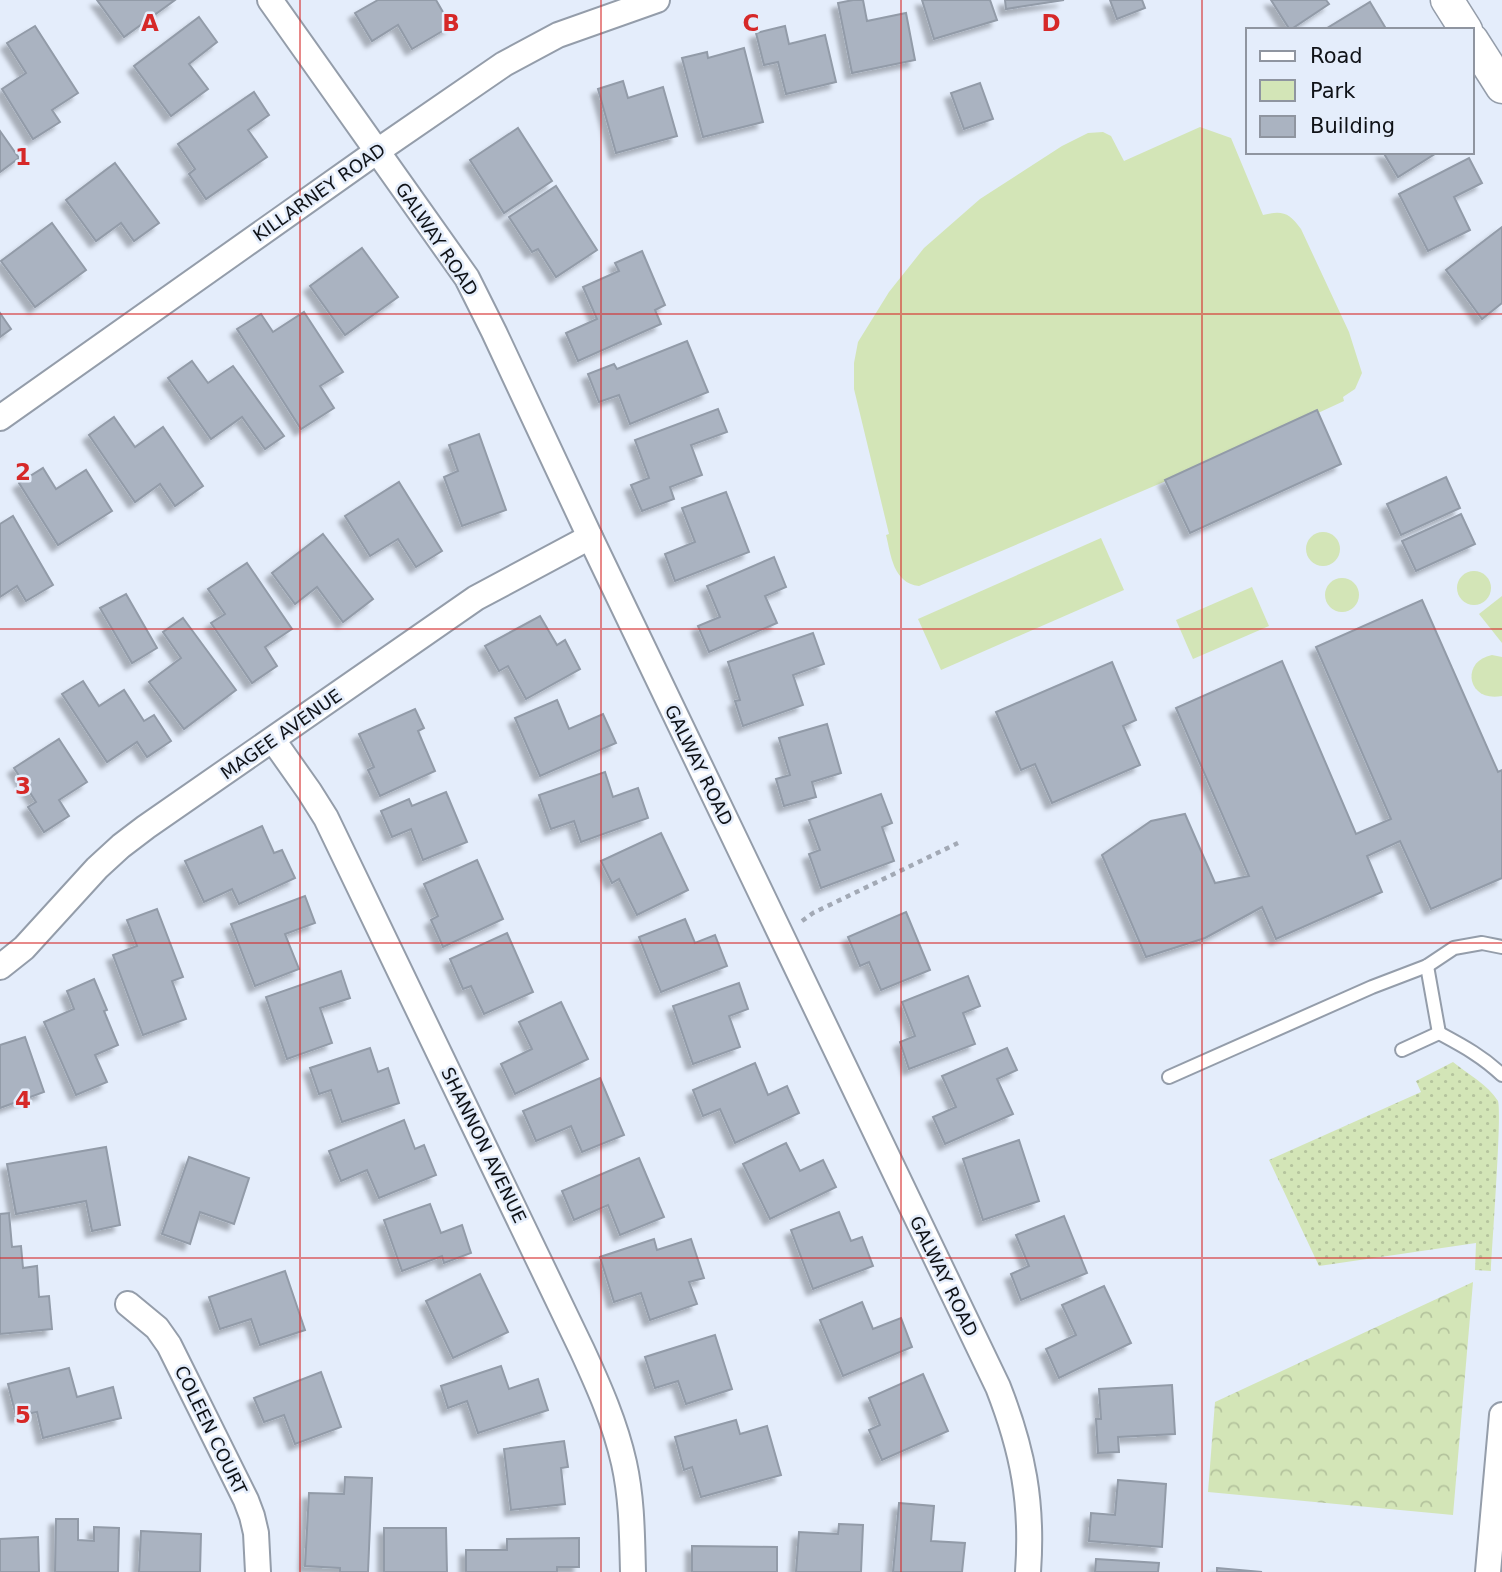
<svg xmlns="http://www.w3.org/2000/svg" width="1502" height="1572" viewBox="0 0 1502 1572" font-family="'DejaVu Sans',sans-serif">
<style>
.green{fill:#d3e5b7}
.forest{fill:url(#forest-crowns)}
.garden{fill:url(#garden-dots)}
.building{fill:#aab3c1;stroke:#929ba8;stroke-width:2;filter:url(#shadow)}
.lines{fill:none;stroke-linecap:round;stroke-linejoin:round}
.service-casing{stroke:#949daa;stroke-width:16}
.minor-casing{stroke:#949daa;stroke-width:28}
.tertiary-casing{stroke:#949daa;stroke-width:35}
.path{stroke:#a2a9b5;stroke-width:4.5;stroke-dasharray:5 5;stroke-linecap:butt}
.service{stroke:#fff;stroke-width:12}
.minor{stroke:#fff;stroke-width:24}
.tertiary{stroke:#fff;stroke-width:32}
.grid{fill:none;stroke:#d62828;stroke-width:2;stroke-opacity:0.55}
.labels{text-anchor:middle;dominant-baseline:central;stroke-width:5;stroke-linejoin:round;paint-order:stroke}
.street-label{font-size:18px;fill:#0f1217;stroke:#e4edfb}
.grid-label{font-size:23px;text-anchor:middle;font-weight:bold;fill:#d62828;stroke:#e4edfb;stroke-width:5;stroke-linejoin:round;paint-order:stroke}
</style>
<defs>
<pattern id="forest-crowns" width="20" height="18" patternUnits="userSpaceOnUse" patternTransform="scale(1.75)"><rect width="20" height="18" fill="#d3e5b7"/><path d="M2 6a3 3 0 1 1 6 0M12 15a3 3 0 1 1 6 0" fill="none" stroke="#b4c39d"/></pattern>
<pattern id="garden-dots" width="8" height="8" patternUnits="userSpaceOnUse" patternTransform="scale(1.75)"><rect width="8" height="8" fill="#d3e5b7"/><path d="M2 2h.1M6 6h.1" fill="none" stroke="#b4c39d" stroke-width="1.8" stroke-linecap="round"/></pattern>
<filter id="shadow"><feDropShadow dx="-6" dy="6" stdDeviation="2" flood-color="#0004"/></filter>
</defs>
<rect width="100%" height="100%" fill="#e4edfb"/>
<g class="green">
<path d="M1200 127 1231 138 1263 215C1283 210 1289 213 1301 229L1349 332 1362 373 1355 389 1343 397 1344 401 1318 413 1317 410 1166 481 919 586C893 583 891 555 886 535L889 534 854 389V363L858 342 889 292 924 248 980 199 1062 146 1088 133 1103 132 1111 136 1124 161Z"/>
<circle cx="1323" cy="549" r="17"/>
<polygon points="1101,538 1124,590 941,670 918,619"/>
<circle cx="1474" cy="588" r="17"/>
<circle cx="1342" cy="595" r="17"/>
<polygon points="1252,587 1269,626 1193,659 1176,620"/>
<polygon points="1502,596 1502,643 1479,614"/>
<path d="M1492 655 1502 657V696C1467 703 1460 661 1492 655Z"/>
</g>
<polygon class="forest" points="1473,1282 1453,1515 1208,1492 1215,1402"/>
<path class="garden" d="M1453 1062C1468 1074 1488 1085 1498 1101 1502 1114 1492 1246 1491 1271L1475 1270 1476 1243 1319 1266 1269 1160 1421 1092 1416 1081Z"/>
<g class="building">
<polygon points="97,0 175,0 124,37"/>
<polygon points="378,0 436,0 451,26 412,49 398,25 372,41 355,13"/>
<polygon points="853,0 863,0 867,21 906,13 915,60 852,73 838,3"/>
<polygon points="922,0 990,0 997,20 934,39"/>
<polygon points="1005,0 1064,0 1006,9"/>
<polygon points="1110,0 1142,0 1145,8 1117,19"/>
<polygon points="1271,0 1326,0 1329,4 1290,30"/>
<polygon points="1370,2 1385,27 1381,30 1324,30"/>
<polygon points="199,17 217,42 189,64 208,89 171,116 134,66"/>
<polygon points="35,26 78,93 52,110 60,122 33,139 2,89 26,73 7,43"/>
<polygon points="785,26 789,44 825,35 836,82 786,94 778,62 764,65 756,33"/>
<polygon points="744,48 763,122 703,137 682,58 707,52 708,58"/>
<polygon points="623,81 628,98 663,87 677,136 616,153 598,89"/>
<polygon points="980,83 993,119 964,129 951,93"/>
<polygon points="254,92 269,115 248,130 267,157 206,199 189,174 195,169 178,144"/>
<polygon points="518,128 552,181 504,213 470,160"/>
<polygon points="0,131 19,158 0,172"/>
<polygon points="1383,152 1438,152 1398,177"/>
<polygon points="1469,158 1482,183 1454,197 1470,230 1428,251 1399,194"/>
<polygon points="115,163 159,223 134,241 121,223 96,241 66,200"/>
<polygon points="556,186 597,250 556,277 538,249 532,252 509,217"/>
<polygon points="52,223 86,270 35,307 1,261"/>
<polygon points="1502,227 1502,303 1482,319 1446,270"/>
<polygon points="362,248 398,297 345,335 310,286"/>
<polygon points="642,251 665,305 655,310 661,324 578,361 566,333 597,319 583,287 619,271 615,263"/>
<polygon points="304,312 343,372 320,386 334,408 301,429 237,329 261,314 273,332"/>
<polygon points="0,313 11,329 0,337"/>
<polygon points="687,341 708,392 630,424 619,395 599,402 588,374 614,364 617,369"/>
<polygon points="192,361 208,383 233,366 284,436 265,449 242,417 211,439 168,378"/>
<polygon points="718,409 727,432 691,445 702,475 670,487 674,499 642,511 631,485 649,478 635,440"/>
<polygon points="1317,410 1341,464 1190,533 1165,480"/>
<polygon points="114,417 135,447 163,427 203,486 175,506 160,484 135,502 89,435"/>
<polygon points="479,434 506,510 462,526 444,477 458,471 449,445"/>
<polygon points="43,468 56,489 86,470 112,511 58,545 19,483"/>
<polygon points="1446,477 1460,508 1401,535 1387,504"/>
<polygon points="399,482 442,551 416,567 398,539 370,556 345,516"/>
<polygon points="726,492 749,552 675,581 665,554 695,542 682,508"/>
<polygon points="1461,514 1475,544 1416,571 1402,541"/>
<polygon points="13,516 53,585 26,601 17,586 0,597 0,524"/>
<polygon points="323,534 373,599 343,622 317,587 295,604 272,573"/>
<polygon points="774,557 786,587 765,596 777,623 709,652 698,626 720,617 707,586"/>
<polygon points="247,563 292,629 265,647 277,666 252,683 211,623 225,614 208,589"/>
<polygon points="126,594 157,648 132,663 100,608"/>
<polygon points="1422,600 1498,772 1502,770 1502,878 1431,909 1400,841 1367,856 1382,892 1276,939 1262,907 1205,938 1146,957 1102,855 1151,821 1185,814 1215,883 1249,876 1176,708 1282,661 1356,834 1391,819 1316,647"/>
<polygon points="540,616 557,645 565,640 580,669 526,699 508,666 499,671 485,646"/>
<polygon points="183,618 236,690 184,729 149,682 181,658 163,632"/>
<polygon points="813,633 824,664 793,675 803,705 743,726 735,701 740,700 728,662"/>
<polygon points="1112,662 1136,720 1123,726 1140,765 1052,803 1035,764 1021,770 996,712"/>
<polygon points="83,681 99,706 124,690 144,721 154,715 171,741 147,757 137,742 107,762 62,694"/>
<polygon points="557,700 569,729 603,714 616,743 540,776 515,718"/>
<polygon points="415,709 424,728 418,731 435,771 380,796 368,770 374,767 359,734"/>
<polygon points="827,724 841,773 812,782 816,797 784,806 776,779 790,775 779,738"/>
<polygon points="59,739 87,782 59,800 69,816 44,832 28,807 36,802 14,768"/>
<polygon points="605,772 613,797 638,788 648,818 581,842 574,821 551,829 539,795"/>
<polygon points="446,792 467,842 423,860 411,829 392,837 381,811 409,799 412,806"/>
<polygon points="881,794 892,823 882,827 894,861 821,888 809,854 820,850 809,820"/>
<polygon points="262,826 274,853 282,850 295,878 239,904 232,889 204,902 185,861"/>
<polygon points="661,833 688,890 637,915 619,879 612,883 601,861"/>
<polygon points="477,860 503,919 443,947 431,920 438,916 424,884"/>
<polygon points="305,896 315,923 285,934 299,969 255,986 231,924"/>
<polygon points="157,909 183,977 172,981 186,1019 143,1035 113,955 137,946 127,920"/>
<polygon points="906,912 930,970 881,990 869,962 860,966 848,937"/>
<polygon points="685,919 695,943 715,935 727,966 661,992 639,937"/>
<polygon points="507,933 533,992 484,1014 471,986 463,989 450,959"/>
<polygon points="341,971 350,998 320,1008 332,1043 287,1059 266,997"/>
<polygon points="968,976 980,1006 963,1013 975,1044 909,1069 900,1042 915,1036 902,1002"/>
<polygon points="94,979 107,1010 104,1011 118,1045 95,1055 107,1082 76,1095 44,1022 74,1009 67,991"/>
<polygon points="739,983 748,1009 729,1016 740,1047 693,1064 673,1006"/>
<polygon points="561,1002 588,1059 515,1094 501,1064 532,1049 519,1022"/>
<polygon points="25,1037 44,1092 0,1108 0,1045"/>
<polygon points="370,1048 378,1072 388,1068 399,1103 342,1122 331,1090 319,1094 310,1068"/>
<polygon points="1007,1048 1017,1070 997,1079 1013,1114 945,1144 933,1117 956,1107 942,1076"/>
<polygon points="755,1063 768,1095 787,1086 799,1113 735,1143 720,1109 703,1116 693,1090"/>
<polygon points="600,1078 624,1135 582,1152 571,1126 536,1141 523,1111"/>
<polygon points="404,1120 415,1149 424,1145 436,1175 379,1198 367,1170 341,1181 329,1151"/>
<polygon points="1019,1140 1039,1201 983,1220 963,1159"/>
<polygon points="786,1143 800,1171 823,1160 836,1187 770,1219 743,1164"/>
<polygon points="106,1147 120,1225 92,1231 86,1201 16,1214 7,1164"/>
<polygon points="189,1157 249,1178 234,1224 200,1212 190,1244 162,1234"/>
<polygon points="639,1158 664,1217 620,1235 608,1205 574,1220 562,1191"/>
<polygon points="430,1204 441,1233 462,1225 471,1253 444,1263 442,1256 402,1271 384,1220"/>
<polygon points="839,1212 851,1241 862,1237 873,1266 813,1289 791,1230"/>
<polygon points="9,1213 12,1247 21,1246 23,1268 37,1266 39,1297 49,1296 52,1329 0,1334 0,1214"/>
<polygon points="1064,1216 1087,1273 1021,1300 1011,1274 1029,1266 1016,1235"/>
<polygon points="654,1239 657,1250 691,1239 704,1278 689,1282 697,1304 650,1320 641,1293 614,1302 600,1257"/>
<polygon points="285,1271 305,1330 260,1345 251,1319 220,1329 209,1297"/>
<polygon points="480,1274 508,1332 453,1358 426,1301"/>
<polygon points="1104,1286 1131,1343 1059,1378 1046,1349 1076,1335 1062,1305"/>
<polygon points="862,1302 873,1329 901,1318 912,1347 843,1376 820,1320"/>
<polygon points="715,1335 732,1389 686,1404 678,1381 655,1388 645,1357"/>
<polygon points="501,1366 509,1389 538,1379 548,1410 478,1433 467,1401 448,1408 441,1386"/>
<polygon points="69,1368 77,1397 113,1387 121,1418 43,1438 37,1412 16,1416 8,1384"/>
<polygon points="321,1372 341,1427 295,1444 284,1415 264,1422 254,1398"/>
<polygon points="923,1374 948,1431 882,1460 869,1430 880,1425 869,1398"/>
<polygon points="1172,1385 1175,1434 1118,1437 1119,1452 1098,1453 1096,1419 1101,1419 1099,1389"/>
<polygon points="736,1420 740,1434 767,1426 781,1475 701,1497 692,1467 684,1470 675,1437"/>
<polygon points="564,1441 568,1467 561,1468 565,1504 511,1510 504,1449"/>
<polygon points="345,1477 372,1478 368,1572 340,1572 340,1568 305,1566 309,1493 344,1494"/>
<polygon points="1118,1480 1166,1484 1162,1547 1089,1541 1091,1513 1115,1515"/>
<polygon points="899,1503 934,1506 931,1541 965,1543 962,1572 893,1572"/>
<polygon points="56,1519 78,1519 78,1540 94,1541 94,1527 119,1528 118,1572 55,1572"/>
<polygon points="839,1524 863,1525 861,1572 796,1572 799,1532 838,1534"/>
<polygon points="384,1528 446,1528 447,1572 384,1572"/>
<polygon points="141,1531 201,1534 200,1572 139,1572"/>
<polygon points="38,1537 39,1572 0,1572 0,1539"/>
<polygon points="579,1538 579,1567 557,1567 557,1572 466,1572 466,1550 507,1550 507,1539"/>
<polygon points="692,1546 777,1547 777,1572 692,1572"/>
<polygon points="1096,1559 1159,1563 1158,1572 1095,1572"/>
<polygon points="1217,1568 1262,1572 1217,1572"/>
</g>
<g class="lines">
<defs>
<g id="service">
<polyline points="1427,966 1439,1033"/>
<path d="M1439 1033C1463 1046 1482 1056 1502 1075"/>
<polyline points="1402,1050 1439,1033"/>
<polyline points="1169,1077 1372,987 1427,966 1454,948 1482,943 1502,947"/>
</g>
<g id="minor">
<path d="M270 0 467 278 494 332 590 537 998 1387C1023 1451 1033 1503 1028 1572"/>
<polyline points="0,418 376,152 504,64 558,35 657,0"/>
<path d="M273 740 309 791 326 818 582 1350C599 1387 615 1423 624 1463 632 1499 632 1535 633 1572"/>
<polyline points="0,967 24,948 97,868 121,846 146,827 476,598 590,537"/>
<polyline points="128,1304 157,1328 169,1345 246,1500 252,1516 256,1533 258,1572"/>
<polyline points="1488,1572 1502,1415"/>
</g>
<g id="tertiary">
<polyline points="1447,0 1466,30"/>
<polyline points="1472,40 1502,87"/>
</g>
</defs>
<use href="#service" class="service-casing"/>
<use href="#minor" class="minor-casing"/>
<use href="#tertiary" class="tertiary-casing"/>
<polyline class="path" points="802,921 813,913 958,843"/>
<use href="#service" class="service"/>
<use href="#minor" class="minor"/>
<use href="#tertiary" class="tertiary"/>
</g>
<path class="grid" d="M300 0V1572M601 0V1572M901 0V1572M1202 0V1572M0 314H1502M0 629H1502M0 943H1502M0 1258H1502"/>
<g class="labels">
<g class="street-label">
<text transform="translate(319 192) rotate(-35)">KILLARNEY ROAD</text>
<text transform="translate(437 239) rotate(56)">GALWAY ROAD</text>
<text transform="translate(281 734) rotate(-35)">MAGEE AVENUE</text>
<text transform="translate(699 765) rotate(64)">GALWAY ROAD</text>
<text transform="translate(484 1145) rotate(64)">SHANNON AVENUE</text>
<text transform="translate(944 1276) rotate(64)">GALWAY ROAD</text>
<text transform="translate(211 1430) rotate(64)">COLEEN COURT</text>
</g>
</g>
<g class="grid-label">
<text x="150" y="31">A</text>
<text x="451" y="31">B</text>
<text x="751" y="31">C</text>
<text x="1051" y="31">D</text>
<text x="23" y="165">1</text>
<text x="23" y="480">2</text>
<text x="23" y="794">3</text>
<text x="23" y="1108">4</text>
<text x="23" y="1423">5</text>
</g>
<rect x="1246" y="28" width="228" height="126" fill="#e4edfb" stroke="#8f95a0" stroke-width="2"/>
<rect x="1260" y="51" width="35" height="10" fill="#ffffff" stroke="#8f95a0" stroke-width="2"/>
<text x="1310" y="63" font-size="21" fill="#0f1217">Road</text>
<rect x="1260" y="80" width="35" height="21" fill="#d3e5b7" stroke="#8f95a0" stroke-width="2"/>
<text x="1310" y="98" font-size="21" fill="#0f1217">Park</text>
<rect x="1260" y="116" width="35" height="21" fill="#aab3c1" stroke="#8f95a0" stroke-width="2"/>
<text x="1310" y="133" font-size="21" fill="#0f1217">Building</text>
</svg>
